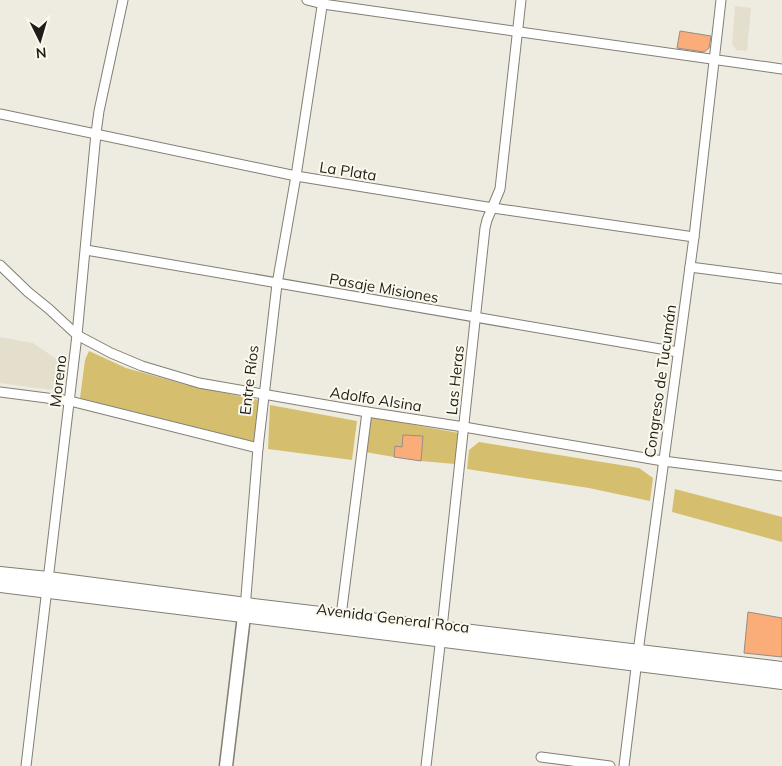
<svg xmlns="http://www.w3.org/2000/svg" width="782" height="766" viewBox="0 0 782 766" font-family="Mulish,sans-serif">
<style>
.built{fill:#e4dfcd}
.green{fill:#d5bf6e}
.building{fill:#fbad79;stroke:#968c86}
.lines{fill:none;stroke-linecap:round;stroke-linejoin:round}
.street-casing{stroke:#827f75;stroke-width:11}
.secondary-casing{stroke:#827f75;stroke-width:15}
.primary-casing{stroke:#827f75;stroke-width:16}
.street{stroke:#fff;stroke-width:9}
.secondary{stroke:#fff;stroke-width:12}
.primary{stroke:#fff;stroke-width:14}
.labels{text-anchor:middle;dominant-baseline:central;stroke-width:4;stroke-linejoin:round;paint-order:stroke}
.street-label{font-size:15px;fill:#1f1d19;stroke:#fbf9ed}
</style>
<rect width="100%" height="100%" fill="#eeebe0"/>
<g class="built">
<polygon points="735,6 751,8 747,51 736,50 732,44"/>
<polygon points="0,337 33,343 62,363 60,391 0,383"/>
</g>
<g class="green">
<polygon points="89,351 126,368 187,385 259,400 254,442 80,398 85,360"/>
<polygon points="270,405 357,421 352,460 268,449"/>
<polygon points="370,417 459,433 455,464 421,461 423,436 403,435 402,447 395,446 394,457 365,452"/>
<polygon points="479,442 639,468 653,478 650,501 589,488 467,469 469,450"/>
<polygon points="675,489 782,517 782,542 672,512"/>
</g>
<g class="building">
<polygon points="680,31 711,36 709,48 704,52 677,48"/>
<polygon points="403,435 423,436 421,461 394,457 395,446 402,447"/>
<polygon points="748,612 782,618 782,657 744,653"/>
</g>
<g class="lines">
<defs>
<g id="street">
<polyline points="307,0 323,4 782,69"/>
<polyline points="0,114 296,176 493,208 694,237"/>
<polyline points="86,250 678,352"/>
<polyline points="0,265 28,292 49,309 77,335 111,353 142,366 199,383 367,412 464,427 663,461 782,476"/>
<polyline points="690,267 782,279"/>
<polyline points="0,392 70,401 258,448"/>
<polyline points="245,609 258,448 277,284 296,176 323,0"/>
<polyline points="341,616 367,412"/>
<polyline points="541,757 610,766"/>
<polyline points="26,766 77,335 96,133 99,111 123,0"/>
<polyline points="426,766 442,628 485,228 487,220 500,189 521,0"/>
<polyline points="624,766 638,652 694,237 721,0"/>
</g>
<polyline id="secondary" points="226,766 244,616"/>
<g id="primary">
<polyline points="0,574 48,579 246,605 782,669"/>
<polyline points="0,585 782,682"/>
</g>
</defs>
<use href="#street" class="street-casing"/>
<use href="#secondary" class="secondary-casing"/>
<use href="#primary" class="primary-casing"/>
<use href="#street" class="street"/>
<use href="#secondary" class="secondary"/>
<use href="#primary" class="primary"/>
</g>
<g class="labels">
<g class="street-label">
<text transform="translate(348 171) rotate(9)">La Plata</text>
<text transform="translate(384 288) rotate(10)">Pasaje Misiones</text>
<text transform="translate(249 380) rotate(-83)">Entre Ríos</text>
<text transform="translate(455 380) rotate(-84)">Las Heras</text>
<text transform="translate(58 381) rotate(-83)">Moreno</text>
<text transform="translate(660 381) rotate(-82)">Congreso de Tucumán</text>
<text transform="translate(376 399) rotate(9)">Adolfo Alsina</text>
<text transform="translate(393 618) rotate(7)">Avenida General Roca</text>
</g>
</g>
<g transform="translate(40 40) rotate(175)" stroke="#fbf9ed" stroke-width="4" paint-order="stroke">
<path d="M0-4L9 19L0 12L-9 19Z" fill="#1f1d19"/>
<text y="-8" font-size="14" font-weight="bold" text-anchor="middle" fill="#1f1d19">N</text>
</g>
</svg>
